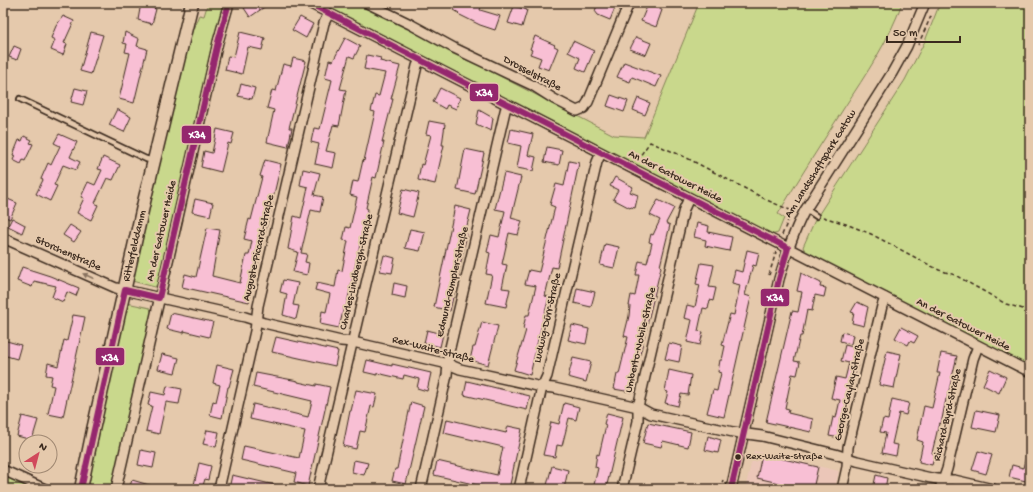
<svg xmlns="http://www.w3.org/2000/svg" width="1033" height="492" viewBox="0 0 1033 492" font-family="'Gochi Hand',sans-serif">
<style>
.built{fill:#ebc6b8}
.green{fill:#c9d88c;stroke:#828155}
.building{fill:#f8bfd4;stroke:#3b2a1e}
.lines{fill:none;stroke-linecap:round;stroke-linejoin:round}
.service-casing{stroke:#3b2a1e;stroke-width:8}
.minor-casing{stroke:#3b2a1e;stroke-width:12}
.secondary-casing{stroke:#3b2a1e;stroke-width:15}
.path{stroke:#3b2a1e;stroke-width:1.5;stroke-dasharray:4 3;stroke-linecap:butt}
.service{stroke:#e5c9ac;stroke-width:4.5}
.minor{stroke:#e5c9ac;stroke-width:9}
.secondary{stroke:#e5c9ac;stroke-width:12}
.bus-1-casing{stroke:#e5c9ac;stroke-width:9}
.bus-1{stroke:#95276e;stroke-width:6}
.oneway{fill:#88725e}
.bus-dot{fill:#3b2a1e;stroke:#e5c9ac;stroke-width:1.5}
.labels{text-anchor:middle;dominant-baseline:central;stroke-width:4;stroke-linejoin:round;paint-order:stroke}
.bus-label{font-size:10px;fill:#3b2a1e;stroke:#e5c9ac;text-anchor:start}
.street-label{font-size:11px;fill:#3b2a1e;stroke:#e5c9ac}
.line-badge{stroke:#e5c9ac;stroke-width:1.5}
.badge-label{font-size:11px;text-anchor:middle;font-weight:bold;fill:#fff}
</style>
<rect width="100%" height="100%" fill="#e5c9ac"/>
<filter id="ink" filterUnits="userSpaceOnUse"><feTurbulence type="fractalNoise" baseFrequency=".025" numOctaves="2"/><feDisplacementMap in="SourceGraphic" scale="8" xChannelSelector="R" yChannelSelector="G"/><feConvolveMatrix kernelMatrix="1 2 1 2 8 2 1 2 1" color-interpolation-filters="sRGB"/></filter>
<g filter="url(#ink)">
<polygon class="built" points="754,451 839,471 835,489 745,489"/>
<g class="green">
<polygon points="208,3 223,3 162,270 158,283 155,287 132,281 188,41 199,15 204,16"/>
<path d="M319 3H358L614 135 644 137 699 3H902C889 41 866 74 844 108 822 143 799 178 778 214L784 218 778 233 771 235Z"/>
<polygon points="940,3 1030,3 1030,367 806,253 803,247 815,220 905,80 925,41"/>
<polygon points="127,303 150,308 152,314 112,489 87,489 98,431"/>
<polygon points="3,474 36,489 3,489"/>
</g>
<g class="building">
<polygon points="141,3 151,3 150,7 156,9 152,24 138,20"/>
<polygon points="252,3 270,3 250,17 244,8"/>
<polygon points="458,3 482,3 480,10 500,16 495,30 480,25 458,14 459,13 454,10"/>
<polygon points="598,3 617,3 610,20 598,15 595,11"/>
<polygon points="648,4 662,10 656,27 641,21"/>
<polygon points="514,6 527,10 522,27 508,23"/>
<polygon points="63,16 74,21 64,43 67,44 63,55 51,50 55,40 51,38 56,26"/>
<polygon points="300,17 313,24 306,38 292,30"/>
<polygon points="91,32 103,35 91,74 80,71"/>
<polygon points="125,32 139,39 137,46 147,49 134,103 119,99 130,53 125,52 127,44 123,43"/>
<polygon points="240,32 265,38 262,50 248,47 242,74 225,70 228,56 234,57"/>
<polygon points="535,36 555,45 554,46 558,48 549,70 538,66 541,58 530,54 532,50 530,49"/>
<polygon points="636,37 651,43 646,55 630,49"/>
<polygon points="345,38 360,46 354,58 349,56 340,89 346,90 339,126 333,125 326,151 336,153 333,168 315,164 319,144 311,142 314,128 320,129 332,80 325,78 329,60 333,61"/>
<polygon points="573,41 594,51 585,72 576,68 580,58 568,52"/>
<polygon points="14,46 21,49 17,60 9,57"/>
<polygon points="367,55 381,58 380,61 400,66 391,99 393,99 382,142 384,142 376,178 373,177 366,208 368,209 365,222 346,308 344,307 339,328 320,324 322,311 326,312 330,294 315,290 317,283 335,287 338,270 342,271 348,241 343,240 346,227 350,228 357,197 350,195 353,181 358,182 363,160 364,161 375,112 371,111 375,95 379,96 385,73 364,69"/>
<polygon points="293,58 306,61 289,128 292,128 288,147 267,142 274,110 267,108 272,90 276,91 283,64 291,66"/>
<polygon points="624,62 661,76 656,87 632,77 630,82 617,77"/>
<polygon points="241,84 255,88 252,99 238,96"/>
<polygon points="75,88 87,91 83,105 71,102"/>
<polygon points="440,88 460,98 456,109 447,105 445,109 433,102"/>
<polygon points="611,95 628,101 624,112 607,106"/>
<polygon points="638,98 650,103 645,115 633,110"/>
<polygon points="117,109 131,117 124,132 109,125"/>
<polygon points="479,110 493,118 491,131 476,124"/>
<polygon points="429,121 445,124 442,145 444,145 435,184 418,180 421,164 423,165 431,135 426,134"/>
<polygon points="217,129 234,133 231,144 228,143 221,172 201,167 204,151 212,153"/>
<polygon points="511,129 533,134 528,155 536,157 533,171 517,168 521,146 508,143"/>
<polygon points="59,134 77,142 70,157 80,162 76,170 63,165 54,185 57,186 50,201 36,194 43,180 41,179 48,163 51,165 60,146 54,143"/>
<polygon points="24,136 32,140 30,143 33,144 25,161 23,160 21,164 13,160 15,156 13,155 19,140 22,141"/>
<polygon points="547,147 562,150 559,165 544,162"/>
<polygon points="465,149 484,153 475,194 457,190"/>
<polygon points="103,157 120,165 113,180 107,178 95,203 98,205 91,220 77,213 84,198 81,197 88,182 95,185 102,170 98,169"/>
<polygon points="265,160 281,164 249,302 182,287 185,274 196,277 207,228 220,230 212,276 240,283 246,255 249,255 252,241 244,239 249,219 251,220 262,177 260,176"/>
<polygon points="569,161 579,163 557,268 552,267 545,296 549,297 538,340 530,375 514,370 526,330 523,329 526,315 529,315 536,286 525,284 529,270 539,272 555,207 550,205 556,184 564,186"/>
<polygon points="303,169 320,173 314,195 323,197 320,212 311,210 304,240 301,253 307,254 305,262 309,263 307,275 293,272 298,252 288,249 294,216 301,218 308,187 300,185"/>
<polygon points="504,173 521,177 511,218 522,221 518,235 509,233 502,264 507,265 502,288 510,289 506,307 486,303 492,275 486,274 490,253 487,252 491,235 499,237 505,211 495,209"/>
<polygon points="615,177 633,187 630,192 638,195 635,208 631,207 630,208 613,199 618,190 610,186"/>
<polygon points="403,189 419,193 413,217 397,213"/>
<polygon points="3,197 17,203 10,219 3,216"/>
<polygon points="195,199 213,203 210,216 192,212"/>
<polygon points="658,200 674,208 666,223 670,225 660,266 661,267 631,392 614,389 617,374 619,374 628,337 624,336 629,316 630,306 629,306 631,295 635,296 639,275 636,275 639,261 647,263 652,243 649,242 651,234 653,235 660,220 650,215"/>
<polygon points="455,206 471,210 465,233 467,234 450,311 434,307"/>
<polygon points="12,218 25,225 22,233 8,226"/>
<polygon points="697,223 709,226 708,232 732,237 729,251 705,246 706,240 694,237"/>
<polygon points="70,225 81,232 74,242 63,235"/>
<polygon points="410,229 425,232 420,251 405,248"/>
<polygon points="605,244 619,247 614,268 600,265"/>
<polygon points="747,250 759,253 756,266 753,265 745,295 751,297 724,417 707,413 713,390 717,391 721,373 718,372 720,360 722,360 725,346 722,345 724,337 730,314 734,315 740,285 732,283 735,270 742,272"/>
<polygon points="384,255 395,258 392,273 380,271"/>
<polygon points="701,263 714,265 709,287 716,288 713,301 710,300 708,309 703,308 698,331 703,332 700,345 687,342 692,320 684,318 687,305 695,307 700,285 696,284"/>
<polygon points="22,267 50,276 79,288 76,296 67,292 63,302 52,297 56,286 34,281 32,287 17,281"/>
<polygon points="801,273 821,283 820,287 826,288 824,297 815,295 812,311 807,310 802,336 800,336 794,361 800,362 797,375 792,374 785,408 789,409 788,413 813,419 811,432 766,422 792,311 798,312 802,292 797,291"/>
<polygon points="283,280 298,283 293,305 299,306 296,319 283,315 287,294 280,292"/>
<polygon points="394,283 407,286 405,298 392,295"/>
<polygon points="577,288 595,292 591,307 574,303"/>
<polygon points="857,302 868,307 864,326 852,323 854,313 851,312"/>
<polygon points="171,313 213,322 209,337 184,331 184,333 167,329"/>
<polygon points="73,315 85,317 63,417 48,414 54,386 50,385 52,376 46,375 48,363 58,366 64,340 67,341"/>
<polygon points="482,322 498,326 488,365 470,360 473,347 475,347"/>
<polygon points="572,325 589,329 586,344 568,340"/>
<polygon points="901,327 918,336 914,343 910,341 908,345 895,338"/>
<polygon points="427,330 443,334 440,347 424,343"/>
<polygon points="842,332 853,335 851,344 840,341"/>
<polygon points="276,337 338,351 335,366 272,352"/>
<polygon points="3,340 21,345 17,359 3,355"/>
<polygon points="669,343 682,346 679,362 665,359"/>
<polygon points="845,345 861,349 840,438 829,436 833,417 836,418 840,400 831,398 836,377 845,379 849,363 841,361"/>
<polygon points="887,351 901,354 894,388 879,385"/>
<polygon points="941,353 957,356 947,399 946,399 941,424 939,423 932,453 935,454 932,465 919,462 923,442 917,440 924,406 932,408 940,373 937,373"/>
<polygon points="162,354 179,358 175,373 158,369"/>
<polygon points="573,358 591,362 586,382 568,377"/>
<polygon points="367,360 392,366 392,364 431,373 427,391 417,388 419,379 404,375 403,379 377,373 377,375 364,372"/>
<polygon points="217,365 234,369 229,387 228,387 222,418 210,415 213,401 216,402 220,385 213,383"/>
<polygon points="990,369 1006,377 999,393 983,385"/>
<polygon points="669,370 691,375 688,395 681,394 678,406 665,403 668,392 665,391"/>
<polygon points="256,373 298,381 298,382 316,386 316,384 330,387 308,486 294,482 296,473 241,460 244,446 299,458 305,431 250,419 253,404 308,417 312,401 253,387"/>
<polygon points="467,381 530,396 527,410 464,395"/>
<polygon points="167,386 182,389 179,404 166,402 159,434 146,431 152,406 148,405 151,392 165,395"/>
<polygon points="356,390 377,394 374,407 371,406 365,432 360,431 356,449 343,446 350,411 351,411"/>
<polygon points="892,399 909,403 906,415 899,413 892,444 898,445 896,456 882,453 886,433 880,432 883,419 888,420"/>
<polygon points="411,402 424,406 406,484 392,481 395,469 397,469"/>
<polygon points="564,403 579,407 576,420 569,418 562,446 557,445 555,457 543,455 551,422 559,424"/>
<polygon points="976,410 1000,415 996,432 972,427"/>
<polygon points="607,413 623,417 606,489 593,489 598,468 595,467 597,454 599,455 606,425 604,424"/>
<polygon points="22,416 38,420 32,440 17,436"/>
<polygon points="447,419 506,433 508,426 522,429 509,489 495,489 434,475 437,461 497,475 503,447 444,433"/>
<polygon points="648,423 691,432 688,447 663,441 661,447 643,443"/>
<polygon points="207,430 219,432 216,447 203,444"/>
<polygon points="708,436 721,440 718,453 705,450"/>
<polygon points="141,450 156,453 153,468 138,465"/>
<polygon points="978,451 992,455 986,474 972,470"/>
<polygon points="1027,452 1030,453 1030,482 1009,477 1012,465 1023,468"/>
<polygon points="762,454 818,467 813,489 805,489 757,478"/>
<polygon points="354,460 368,463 364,475 352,472"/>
<polygon points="199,463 211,466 208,480 205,479 202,489 193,489"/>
<polygon points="552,466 568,470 564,489 546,489"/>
<polygon points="232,475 279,486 279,489 229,489"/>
<polygon points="876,475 887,478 885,489 873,489"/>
<polygon points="132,480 156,487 155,489 129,489"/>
</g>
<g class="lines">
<defs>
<g id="service">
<polyline points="20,99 146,159 154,161"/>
<polyline points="806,209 816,216"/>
</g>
<g id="minor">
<polyline points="309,3 1030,372"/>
<polyline points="367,3 410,24 454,48 532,85 554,99 577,111 584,108 588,102 629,3"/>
<polyline points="3,238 116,288 245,317 264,323 341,341 353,342 448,364 460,369 542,387 554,388 638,407 651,414 733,432 762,436 835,454 857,461 931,478 944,480 954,480 993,489"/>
<polyline points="3,470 45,489"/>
<polyline points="116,489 218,42 229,3"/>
<polyline points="219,489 255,331 258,306 324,23 329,13"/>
<polyline points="318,489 417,66 420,60"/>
<polyline points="421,489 447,375 449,352 505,111 507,105"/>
<polyline points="519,489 542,387 547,376 597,162 601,153"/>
<polyline points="622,489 638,421 638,407 684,209 689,198"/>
<path d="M731 489 779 279C786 256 793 233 804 212L892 73 907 46 925 3"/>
<polyline points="842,489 847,467 848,447 882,306 885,298"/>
<polyline points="940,489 947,469 973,359 978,346"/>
</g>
<polyline id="secondary" points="81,489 93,430 144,202 192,3"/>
</defs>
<use href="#service" class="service-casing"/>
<use href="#minor" class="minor-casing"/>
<use href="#secondary" class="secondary-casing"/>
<g class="path">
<polyline points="918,45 932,14"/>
<polyline points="637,160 650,142 685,157 769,201 790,210"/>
<polyline points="823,217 846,224 871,234 939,270 955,275 1006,304 1030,311"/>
<polyline points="782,235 792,211 827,157"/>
<polyline points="769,275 776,252"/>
<polyline points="746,459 751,460"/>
<polyline points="720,489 723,480"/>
</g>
<use href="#service" class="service"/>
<use href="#minor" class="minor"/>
<use href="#secondary" class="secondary"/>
<defs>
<g id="bus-1">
<polyline points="309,3 788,248 779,279 731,489"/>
<polyline points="81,489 125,290 159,298 218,42 229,3"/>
</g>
</defs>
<use href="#bus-1" class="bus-1-casing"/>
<use href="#bus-1" class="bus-1"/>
</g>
<defs><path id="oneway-solid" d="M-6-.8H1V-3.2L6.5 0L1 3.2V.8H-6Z"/></defs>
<use class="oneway" href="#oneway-solid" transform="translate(88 276) rotate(-156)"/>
</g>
<circle class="bus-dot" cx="738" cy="457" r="3.5"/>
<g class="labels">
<g class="bus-label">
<text x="746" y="457">Rex-Waite-Straße</text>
</g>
<g class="street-label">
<text transform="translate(532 74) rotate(28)">Drosselstraße</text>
<text transform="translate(821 164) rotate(-58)">Am Landschaftspark Gatow</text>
<text transform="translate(675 177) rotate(27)">An der Gatower Heide</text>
<text transform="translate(162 231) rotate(-77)">An der Gatower Heide</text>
<text transform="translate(135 246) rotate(-77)">Ritterfelddamm</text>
<text transform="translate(259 248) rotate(-77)">Auguste-Piccard-Straße</text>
<text transform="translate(68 254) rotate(24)">Storchenstraße</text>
<text transform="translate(357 272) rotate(-77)">Charles-Lindbergh-Straße</text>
<text transform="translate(453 282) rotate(-77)">Edmund-Rumpler-Straße</text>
<text transform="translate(548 318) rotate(-77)">Ludwig-Dürr-Straße</text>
<text transform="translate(963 325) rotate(27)">An der Gatower Heide</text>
<text transform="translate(641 340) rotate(-77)">Umberto-Nobile-Straße</text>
<text transform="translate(433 350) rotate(14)">Rex-Waite-Straße</text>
<text transform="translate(850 390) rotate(-77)">George-Caylay-Straße</text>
<text transform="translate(948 415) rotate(-77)">Richard-Byrd-Straße</text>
</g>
</g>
<g class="line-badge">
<rect x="469" y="83" width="30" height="19" rx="4" fill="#95276e"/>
<rect x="181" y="125" width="31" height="19" rx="4" fill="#95276e"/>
<rect x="760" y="288" width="30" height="19" rx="4" fill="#95276e"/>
<rect x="95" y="347" width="30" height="19" rx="4" fill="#95276e"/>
</g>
<g class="badge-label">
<text x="484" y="96">X34</text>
<text x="197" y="138">X34</text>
<text x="775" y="301">X34</text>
<text x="110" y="361">X34</text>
</g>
<rect width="1033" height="492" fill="none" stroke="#e5c9ac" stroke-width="16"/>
<rect x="8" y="8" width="1017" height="476" fill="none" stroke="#3b2a1e" stroke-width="1.5" filter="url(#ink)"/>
<g transform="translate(38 454) rotate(36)"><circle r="19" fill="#e5c9ac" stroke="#a18973"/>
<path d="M0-3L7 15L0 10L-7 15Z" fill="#d1495b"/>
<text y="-6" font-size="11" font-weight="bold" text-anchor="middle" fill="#3b2a1e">N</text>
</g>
<path d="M887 36v6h73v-6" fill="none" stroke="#3b2a1e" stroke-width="2"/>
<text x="893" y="36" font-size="12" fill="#3b2a1e" stroke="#e5c9ac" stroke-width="3" paint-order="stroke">50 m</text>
</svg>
